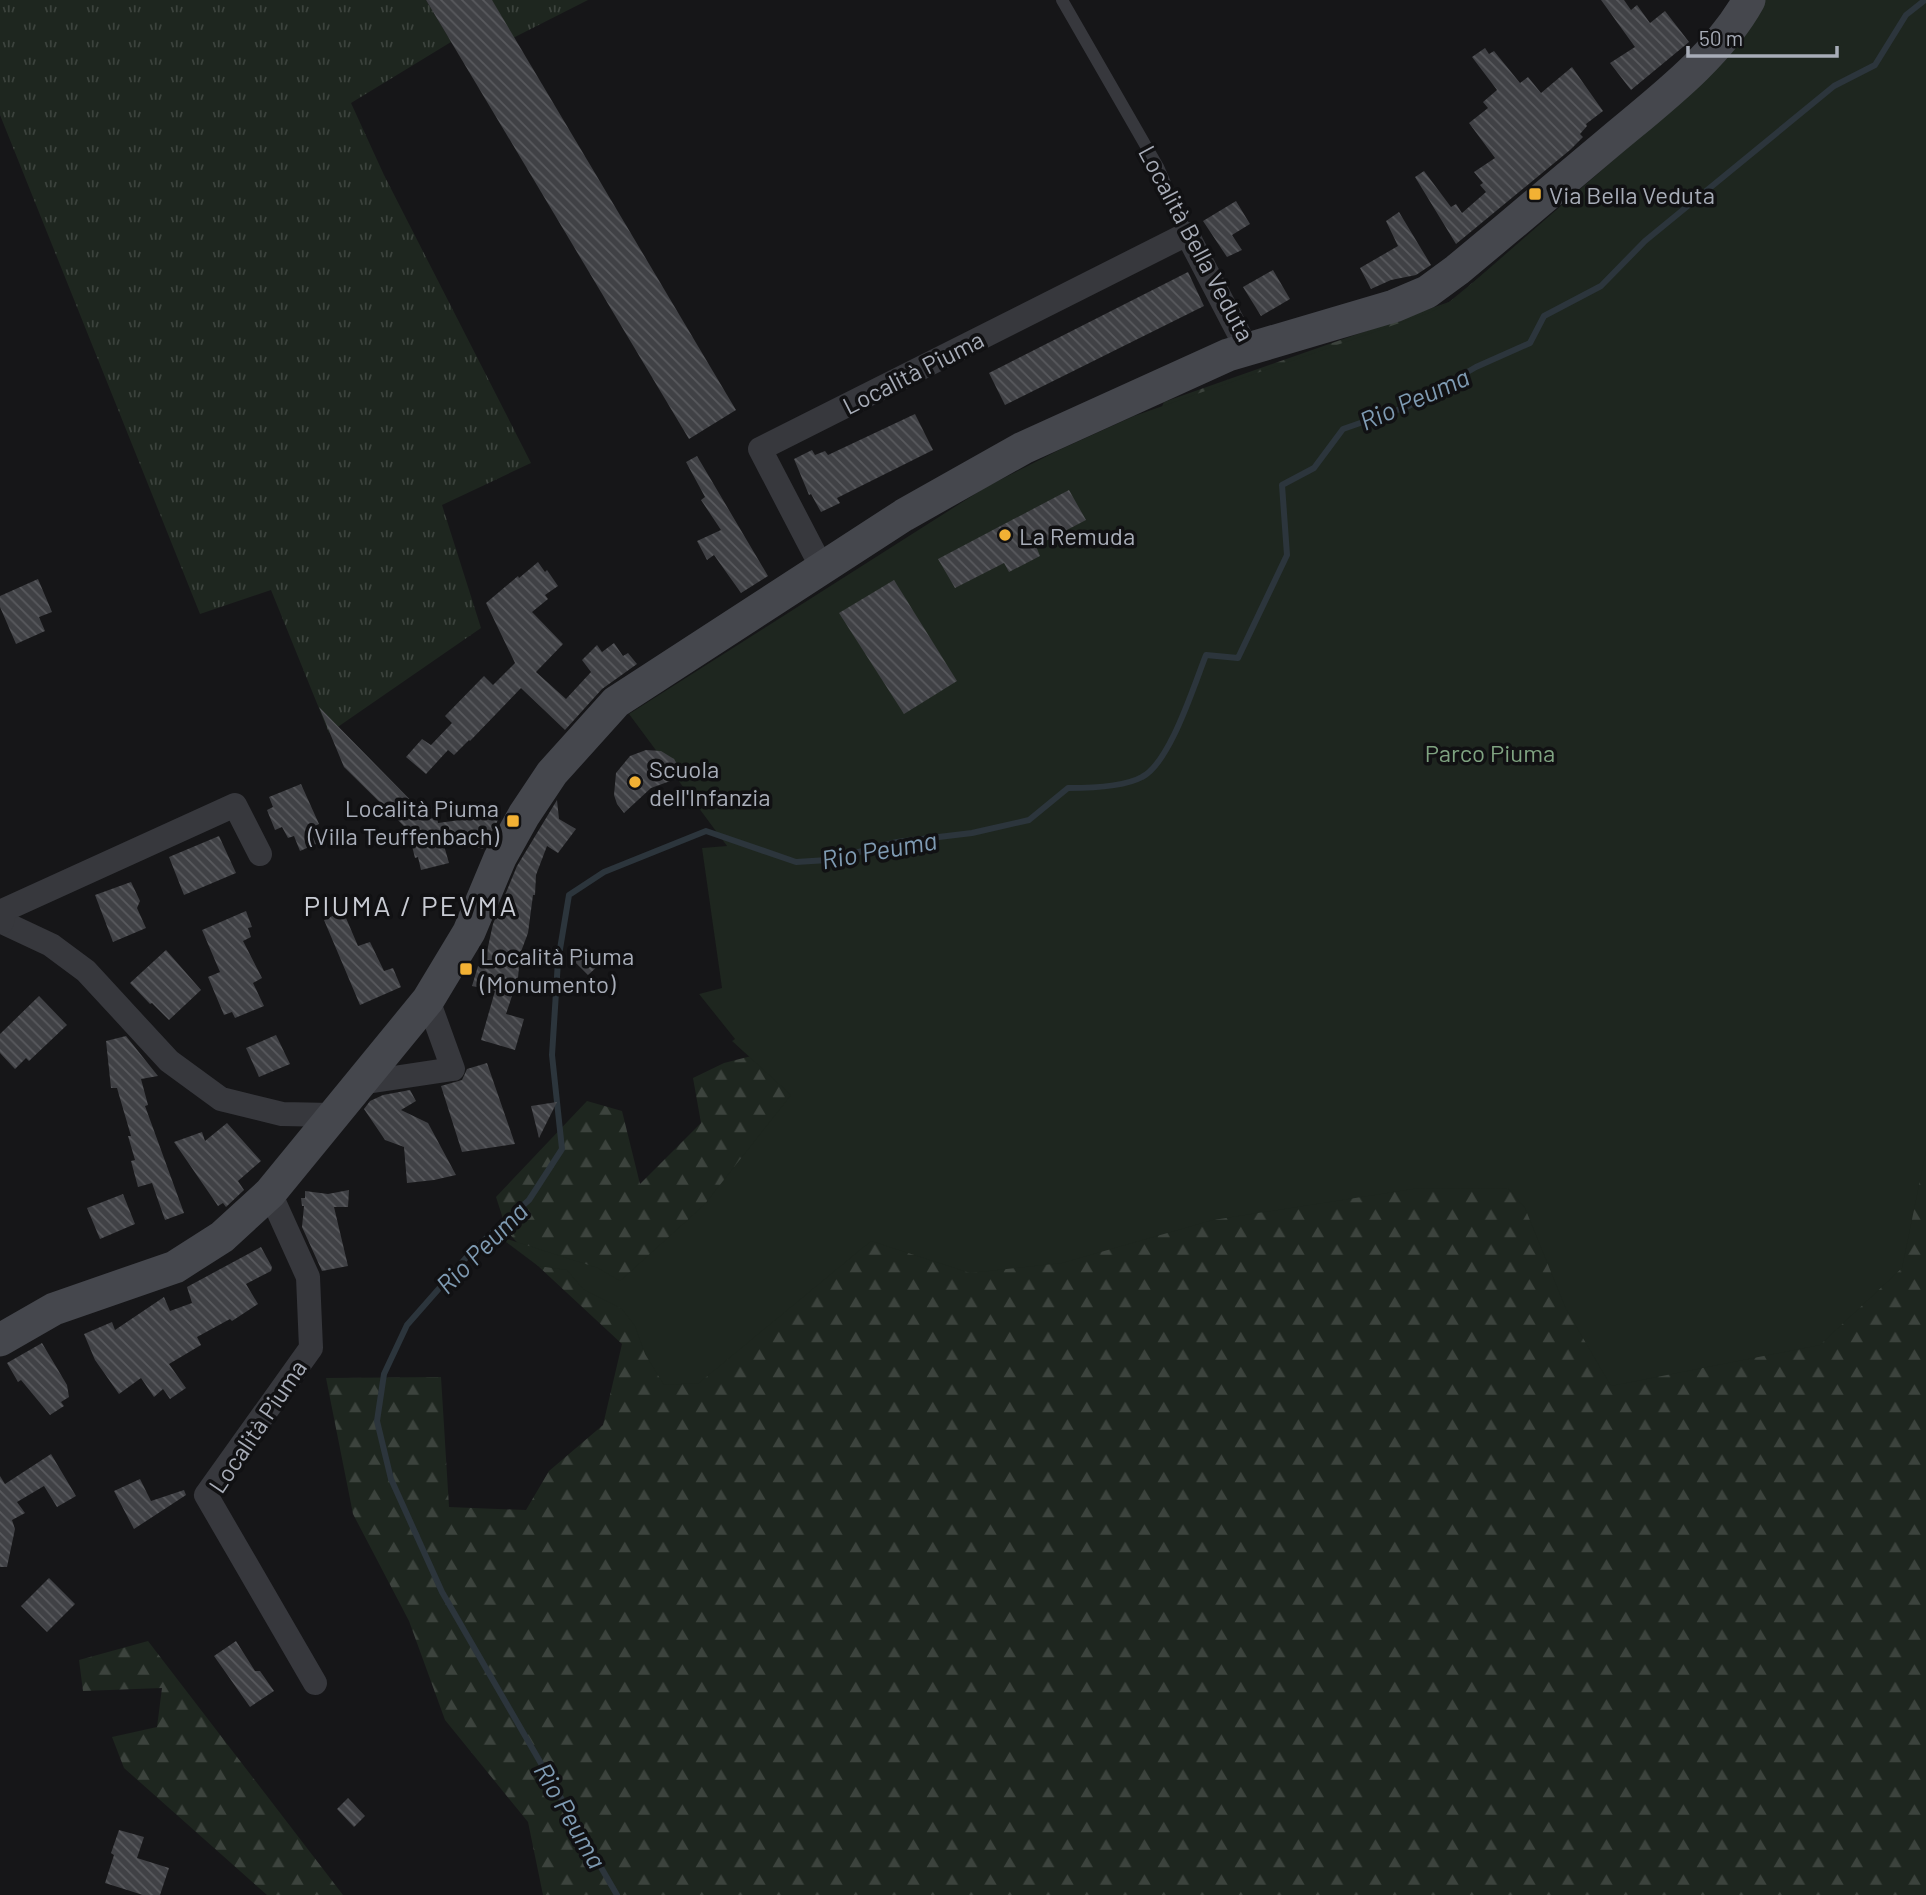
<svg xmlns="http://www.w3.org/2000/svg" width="1926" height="1895" viewBox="0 0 1926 1895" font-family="Barlow,sans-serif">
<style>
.grass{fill:url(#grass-tufts)}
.forest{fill:url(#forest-firs)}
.park{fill:#1e261f}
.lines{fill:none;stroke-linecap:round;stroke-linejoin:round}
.stream{stroke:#2c353c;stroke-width:6}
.building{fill:url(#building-back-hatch)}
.lane{stroke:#37383d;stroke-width:12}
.street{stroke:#37383d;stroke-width:24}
.secondary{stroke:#45474d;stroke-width:33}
.poi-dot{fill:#f2b134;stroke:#111113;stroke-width:2.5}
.labels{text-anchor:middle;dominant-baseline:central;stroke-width:7;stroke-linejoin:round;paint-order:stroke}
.poi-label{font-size:24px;fill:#a8adb8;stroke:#111113;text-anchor:start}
.street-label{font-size:24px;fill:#a8adb8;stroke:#111113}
.park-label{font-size:24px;fill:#7fa381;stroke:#111113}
.water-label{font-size:26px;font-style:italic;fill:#7f9bb3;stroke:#111113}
.quarter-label{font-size:28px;letter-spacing:2px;fill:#c9ccd4;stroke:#111113}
</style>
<defs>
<pattern id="grass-tufts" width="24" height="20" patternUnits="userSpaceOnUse" patternTransform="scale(1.75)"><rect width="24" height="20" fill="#1e261f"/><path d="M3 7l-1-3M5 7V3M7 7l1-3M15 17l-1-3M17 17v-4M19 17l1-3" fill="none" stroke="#3c433d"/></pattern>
<pattern id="forest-firs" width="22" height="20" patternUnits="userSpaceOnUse" patternTransform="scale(1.75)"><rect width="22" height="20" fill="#1e261f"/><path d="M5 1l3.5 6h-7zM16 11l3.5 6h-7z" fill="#3c433d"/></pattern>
<pattern id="building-back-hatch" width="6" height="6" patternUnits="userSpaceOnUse" patternTransform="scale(1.75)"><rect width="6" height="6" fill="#404145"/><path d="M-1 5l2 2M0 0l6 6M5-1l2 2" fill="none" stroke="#595a5e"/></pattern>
</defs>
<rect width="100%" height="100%" fill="#161618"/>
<g class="grass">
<polygon points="0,0 426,0 451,42 351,103 384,175 531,463 442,505 481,628 329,733 271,590 200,614 0,115"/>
<polygon points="492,0 588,0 513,38"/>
</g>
<g class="forest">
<polygon points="1926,0 1926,1895 543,1895 528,1822 445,1720 409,1621 353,1514 326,1378 441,1377 449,1507 526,1510 549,1471 603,1425 622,1344 538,1266 507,1231 496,1197 587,1101 622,1111 640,1184 701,1123 693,1078 724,1063 771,1051 1154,424 1164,402 1449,302 1635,150"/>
<polygon points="148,1641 343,1895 267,1895 124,1768 112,1737 157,1727 162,1688 83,1691 79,1660"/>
</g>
<polygon class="park" points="1761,0 1926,0 1926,1151 1902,1268 1820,1345 1611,1386 1566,1309 1525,1208 1508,1188 1413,1189 1213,1220 1062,1263 970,1273 871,1241 699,1383 664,1385 645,1354 635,1326 622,1309 583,1289 567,1270 538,1266 498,1236 598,1268 620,1281 704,1205 791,1095 732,1041 735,1039 699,994 722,988 702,848 727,846 629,714 986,487 1059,450 1134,416 1431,312 1454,299 1688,95"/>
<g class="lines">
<path class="stream" d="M617 1895 442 1592 391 1479 377 1421 384 1374 407 1325 472 1251 529 1200 562 1149 552 1055 558 961 569 895 604 872 706 831 796 862 828 860 897 842 972 833 1029 820 1068 788C1088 788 1124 787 1142 777 1170 763 1194 685 1206 655L1238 658 1287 555 1282 485 1314 468 1343 429 1409 406 1476 367 1530 343 1544 316 1601 286 1645 241 1834 86 1875 65 1906 15 1925 0"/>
</g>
<g class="building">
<polygon points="426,0 492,0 736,410 689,439"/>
<polygon points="1601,0 1624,0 1631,10 1637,5 1650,23 1665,11 1689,42 1631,90 1610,63 1635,47"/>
<polygon points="1485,48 1489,54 1494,51 1520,83 1528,77 1541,93 1572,67 1603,111 1586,124 1587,126 1580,134 1583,137 1570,150 1456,244 1415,177 1424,171 1451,207 1456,204 1462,213 1486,192 1480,185 1483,183 1474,172 1495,158 1469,123 1488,108 1483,102 1497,90 1472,57"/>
<polygon points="1236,201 1250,224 1232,235 1242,250 1227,257 1203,221"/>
<polygon points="1399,212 1431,265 1416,275 1391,280 1371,289 1360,268 1398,246 1386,221"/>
<polygon points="1273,270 1290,299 1261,316 1243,287"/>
<polygon points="1188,272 1204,306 1005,405 989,373"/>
<polygon points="915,414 933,450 837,498 840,503 821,512 811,494 809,495 794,459 812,450 815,455 825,451 828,455"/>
<polygon points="697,456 768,576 741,593 714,555 707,560 697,541 721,530 701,500 705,497 686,462"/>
<polygon points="1069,490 1086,520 1036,546 1040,556 1009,572 1004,563 955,588 938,559"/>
<polygon points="538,562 545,572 547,570 558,586 545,595 548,599 532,612 563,644 536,672 566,699 591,672 582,660 597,645 602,652 614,643 623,656 628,653 637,664 602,689 565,730 521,688 470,741 469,740 454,755 448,750 426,774 406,757 422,739 431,745 452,723 445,716 484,676 493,685 515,663 486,603 518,576 519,578"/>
<polygon points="38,579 52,612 39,617 45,631 16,644 0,607 0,596"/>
<polygon points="894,580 957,681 904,714 839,613"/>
<polygon points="319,707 429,819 437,817 438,823 475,818 477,812 498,820 483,849 441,835 449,863 421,870 418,857 415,858 408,830 344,767"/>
<polygon points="646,750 661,751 674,759 684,776 651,788 624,813 617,804 614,795 616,773 630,756"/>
<polygon points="301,784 319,824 309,829 316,844 300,851 294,836 288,838 282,827 275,830 267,810 273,807 269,797"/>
<polygon points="557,800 559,819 576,829 558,853 547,846 536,875 535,895 533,895 528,933 516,965 519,966 518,978 506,1014 524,1019 515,1050 481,1040 495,991 472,986 478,966 480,967 484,956 486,956 493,924 517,866"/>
<polygon points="219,836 236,873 184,895 169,857"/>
<polygon points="131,882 140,901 137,908 146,928 113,942 95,895"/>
<polygon points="246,911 252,927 248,928 251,937 243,941 262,978 253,983 264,1006 235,1018 232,1012 224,1015 208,977 220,972 202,930"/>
<polygon points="343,911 358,946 370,942 384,971 393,968 401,987 360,1005 324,920"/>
<polygon points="585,947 599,965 588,975 570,957"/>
<polygon points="166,950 201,990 169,1020 152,1003 150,1004 130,983"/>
<polygon points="39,996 67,1025 29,1061 26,1058 15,1069 0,1053 0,1034"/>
<polygon points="276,1035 290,1064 259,1077 246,1048"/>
<polygon points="126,1036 158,1076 141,1079 148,1105 145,1106 184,1213 165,1220 152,1183 138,1187 131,1161 135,1160 128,1136 131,1136 117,1088 111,1088 106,1041"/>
<polygon points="487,1063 515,1144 462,1152 441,1086 462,1080 467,1069"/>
<polygon points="410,1090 416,1101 401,1110 428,1123 456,1175 434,1180 407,1183 404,1147 385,1140 364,1109 370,1101 383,1095"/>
<polygon points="557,1102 539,1138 531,1106"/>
<polygon points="227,1123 261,1161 238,1181 244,1190 226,1207 223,1203 218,1206 174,1142 202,1132 205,1141"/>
<polygon points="349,1190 348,1207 334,1207 348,1266 322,1271 302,1227 304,1206 302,1206 301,1198 305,1198 305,1191 328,1194"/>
<polygon points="123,1194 135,1224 100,1239 87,1208"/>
<polygon points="261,1247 272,1267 271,1271 246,1284 258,1304 232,1321 230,1319 197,1337 201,1345 169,1364 186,1388 170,1399 163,1389 154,1397 141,1378 119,1394 95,1360 84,1334 112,1322 115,1330 164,1297 170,1311 192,1303 187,1287"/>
<polygon points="42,1343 67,1385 69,1397 61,1402 64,1406 50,1415 21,1380 18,1382 7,1363"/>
<polygon points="51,1454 76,1496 57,1507 44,1486 17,1502 25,1513 12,1520 15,1529 7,1567 0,1567 0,1476 5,1484"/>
<polygon points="140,1479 151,1501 184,1490 186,1495 134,1529 114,1491"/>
<polygon points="49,1578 75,1604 47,1632 21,1606"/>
<polygon points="236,1641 255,1671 260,1671 274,1691 250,1707 214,1656"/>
<polygon points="348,1798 365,1816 354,1827 337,1809"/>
<polygon points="119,1830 144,1837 137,1858 169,1868 160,1895 143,1895 105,1883 114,1855 111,1853"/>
</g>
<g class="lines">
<polyline class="lane" points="1062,0 1158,167 1187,234"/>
<g class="street">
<polyline points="822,568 760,449 1187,234 1247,349"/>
<polyline points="0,921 51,945 86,971 169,1061 221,1099 282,1114 332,1115"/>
<polyline points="2,922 4,910 235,805 260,854"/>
<polyline points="360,1083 453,1069 428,1000"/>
<polyline points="270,1193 308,1277 311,1348 206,1495 315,1683"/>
</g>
<path class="secondary" d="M0 1340 54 1309 175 1267 222 1237 270 1193 428 1000 469 932 500 858 524 815 552 773 616 702 904 515 1023 448 1228 355 1394 306 1427 292 1457 270C1509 227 1561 183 1612 140 1661 99 1718 56 1749 0"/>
</g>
<g class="poi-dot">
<rect x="1528" y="187" width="14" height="14" rx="3.5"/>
<circle cx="1005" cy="535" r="7"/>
<circle cx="635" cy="782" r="7"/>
<rect x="506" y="814" width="14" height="14" rx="3.5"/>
<rect x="459" y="962" width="14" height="14" rx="3.5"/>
</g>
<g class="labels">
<g class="poi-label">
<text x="1549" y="194">Via Bella Veduta</text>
<text x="1019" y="535">La Remuda</text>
<text x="649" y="768">Scuola<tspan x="649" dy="28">dell'Infanzia</tspan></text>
<text x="499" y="807" text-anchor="end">Località Piuma<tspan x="499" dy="28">(Villa Teuffenbach)</tspan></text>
<text x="480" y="955">Località Piuma<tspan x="480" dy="28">(Monumento)</tspan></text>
</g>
<g class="street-label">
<text transform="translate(1197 243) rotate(62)">Località Bella Veduta</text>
<text transform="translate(913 372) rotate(-27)">Località Piuma</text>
<text transform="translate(257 1426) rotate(-56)">Località Piuma</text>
</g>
<g class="park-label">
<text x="1490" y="752">Parco Piuma</text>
</g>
<g class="water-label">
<text transform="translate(1414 398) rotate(-24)">Rio Peuma</text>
<text transform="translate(879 849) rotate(-10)">Rio Peuma</text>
<text transform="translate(481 1247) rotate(-45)">Rio Peuma</text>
<text transform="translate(571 1815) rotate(60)">Rio Peuma</text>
</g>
<g class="quarter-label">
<text x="411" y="905">PIUMA / PEVMA</text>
</g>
</g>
<path d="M1688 46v10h149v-10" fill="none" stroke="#a8adb8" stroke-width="3.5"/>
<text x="1699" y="46" font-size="21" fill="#a8adb8" stroke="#111113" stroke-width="5" paint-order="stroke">50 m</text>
</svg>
